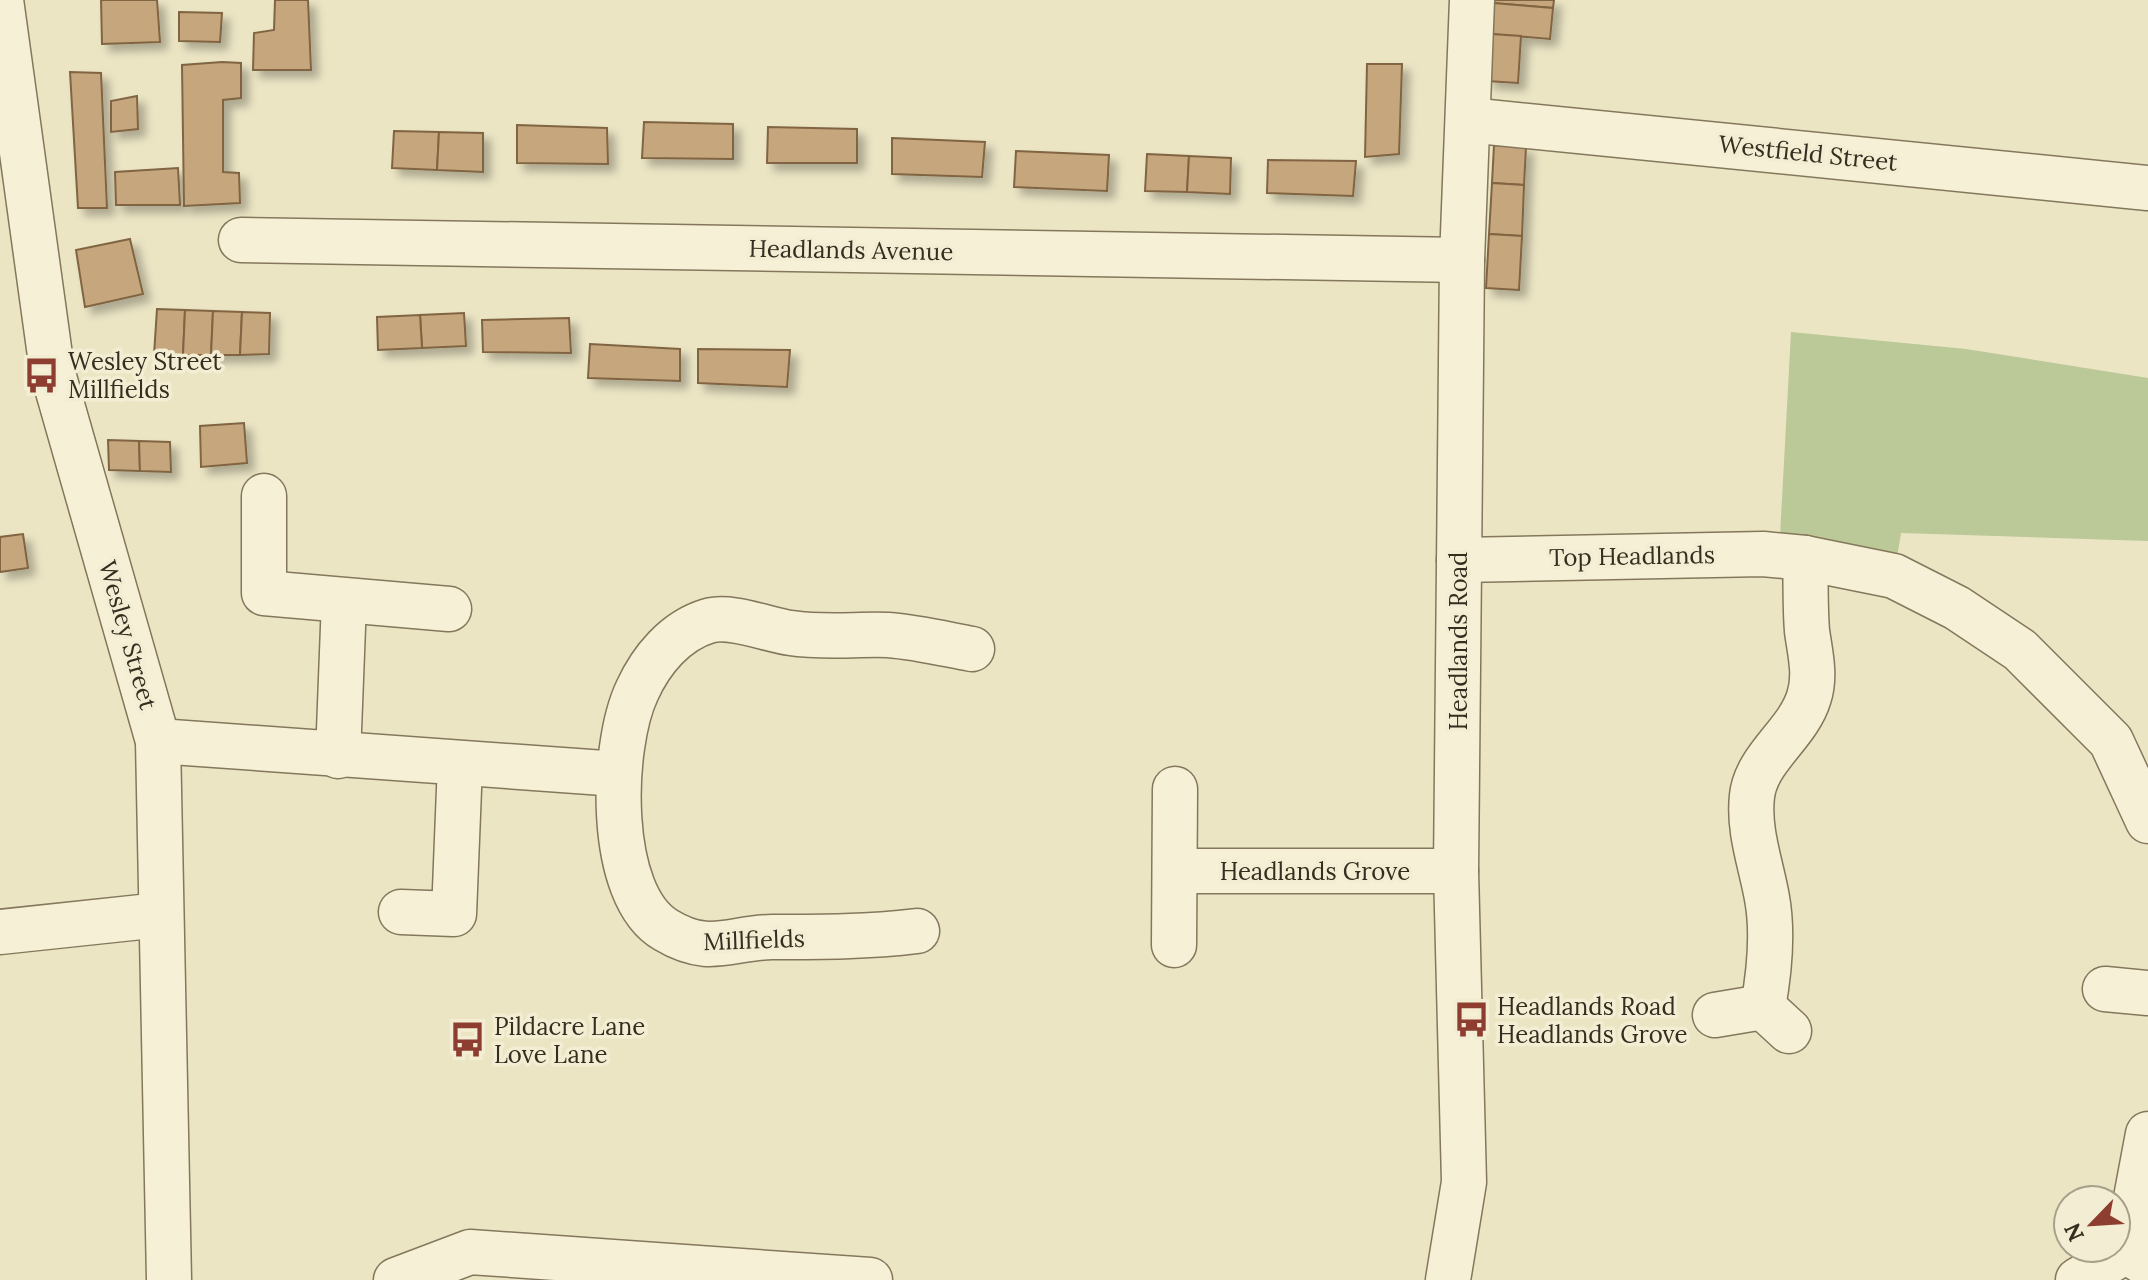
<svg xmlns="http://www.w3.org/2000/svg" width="2148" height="1280" viewBox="0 0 2148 1280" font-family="Lora,serif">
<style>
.green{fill:#bbc898}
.building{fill:#c6a67c;stroke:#816543;stroke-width:2;filter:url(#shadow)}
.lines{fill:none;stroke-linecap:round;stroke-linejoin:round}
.minor-casing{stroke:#84775c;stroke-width:47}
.minor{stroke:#f6f1d6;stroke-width:44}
.labels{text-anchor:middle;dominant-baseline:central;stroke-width:7;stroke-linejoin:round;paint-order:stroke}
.street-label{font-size:24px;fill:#352d1f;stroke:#f3eed3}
.poi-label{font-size:24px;fill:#352d1f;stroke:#f3eed3;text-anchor:start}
</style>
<defs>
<filter id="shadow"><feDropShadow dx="7" dy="7" stdDeviation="4" flood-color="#0004"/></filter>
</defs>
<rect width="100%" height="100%" fill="#ebe5c4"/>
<polygon class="green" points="1791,332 1966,349 2148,378 2148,541 1901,533 1894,576 1779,555"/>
<g class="building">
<polygon points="101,0 157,0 160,42 102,44"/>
<polygon points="275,0 308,0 311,70 253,70 254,33 274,30"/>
<polygon points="1494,0 1554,0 1553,8 1493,3"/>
<polygon points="1493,3 1553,8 1550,39 1491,34"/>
<polygon points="179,12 222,13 220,42 179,41"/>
<polygon points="1491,34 1521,36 1518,83 1487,81"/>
<polygon points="222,62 241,63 241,98 223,100 223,172 239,173 240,203 184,206 182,65"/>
<polygon points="1367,64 1402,64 1399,154 1365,157"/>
<polygon points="70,72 101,73 107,208 78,208"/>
<polygon points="137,96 138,129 111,132 111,101"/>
<polygon points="644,122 733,124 733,159 642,158"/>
<polygon points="517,125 607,128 608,164 517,163"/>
<polygon points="768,127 857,129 857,163 767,163"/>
<polygon points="394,131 439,132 437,170 392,168"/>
<polygon points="439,132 483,133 483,172 437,170"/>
<polygon points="892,138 985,142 982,177 892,174"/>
<polygon points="1494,145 1526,147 1524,185 1492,183"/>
<polygon points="1016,151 1109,155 1107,191 1014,187"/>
<polygon points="1147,154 1189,156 1187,192 1145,191"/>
<polygon points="1189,156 1231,158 1230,194 1187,192"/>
<polygon points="1268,160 1356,161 1353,196 1267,193"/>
<polygon points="178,168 180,205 116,205 115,172"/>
<polygon points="1492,183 1524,185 1522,236 1489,234"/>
<polygon points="1489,234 1522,236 1519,290 1486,288"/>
<polygon points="130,239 143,294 85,307 76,250"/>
<polygon points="157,309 185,310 183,355 154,355"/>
<polygon points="185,310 213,311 211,355 183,355"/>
<polygon points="213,311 242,312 240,355 211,355"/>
<polygon points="242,312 270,313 269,354 240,355"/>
<polygon points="464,313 466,346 422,348 420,315"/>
<polygon points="420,315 422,348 378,350 377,317"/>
<polygon points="569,318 571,353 483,352 482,320"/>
<polygon points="590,344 680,349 680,381 588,378"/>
<polygon points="698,349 790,350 787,387 698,383"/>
<polygon points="244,423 247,463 201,467 200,426"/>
<polygon points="108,440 139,441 140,471 109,470"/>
<polygon points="139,441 170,442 171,472 140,471"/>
<polygon points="23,534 28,568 0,572 0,537"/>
</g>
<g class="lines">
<defs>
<g id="minor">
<polyline points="1,0 52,370 158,741 169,1280"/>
<polyline points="1468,120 2148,188"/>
<polyline points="241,240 1462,260"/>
<polyline points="264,496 264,593 449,609"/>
<polyline points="1459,560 1763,554 1805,558 1894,576 1957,608 2020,650 2111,741 2148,821"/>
<polyline points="158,741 618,774"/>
<polyline points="338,756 344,601"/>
<polyline points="1175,871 1456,871"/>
<polyline points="401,912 454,914 460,764"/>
<path d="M917 931C868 937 821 937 772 937 729 938 709 956 666 930 606 895 611 746 637 691 651 660 675 631 708 621 731 614 768 630 791 633 823 638 856 634 888 635 916 637 945 644 972 649"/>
<polyline points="0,932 160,915"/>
<polyline points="1174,945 1175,789"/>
<polyline points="2105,989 2148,993"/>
<path d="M1763 1007C1769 974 1773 931 1767 898 1761 864 1748 831 1752 796 1756 758 1798 734 1809 697 1816 675 1810 653 1807 631 1805 607 1806 582 1805 558"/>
<polyline points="1715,1015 1763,1007 1789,1031"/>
<polyline points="2126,1251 2148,1134"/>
<polyline points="396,1280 470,1252 870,1280"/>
<polyline points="1448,1280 1464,1182 1456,871 1462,260 1472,0"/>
<polyline points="2078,1280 2126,1251 2148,1265"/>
</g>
</defs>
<use href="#minor" class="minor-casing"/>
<use href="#minor" class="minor"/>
</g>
<defs>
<symbol id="bus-bare" viewBox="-9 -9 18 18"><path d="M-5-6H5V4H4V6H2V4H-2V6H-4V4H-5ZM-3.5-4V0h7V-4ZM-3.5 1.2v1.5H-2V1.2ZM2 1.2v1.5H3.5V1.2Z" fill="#8e3e30" stroke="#f3eed3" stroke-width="2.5" paint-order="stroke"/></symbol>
</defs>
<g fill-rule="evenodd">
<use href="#bus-bare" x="16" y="350" width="51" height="51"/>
<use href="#bus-bare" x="1446" y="994" width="51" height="51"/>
<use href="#bus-bare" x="442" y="1014" width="51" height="51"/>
</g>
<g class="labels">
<g class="street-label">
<text transform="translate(1808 153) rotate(6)">Westfield Street</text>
<text transform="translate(851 250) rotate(1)">Headlands Avenue</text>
<text transform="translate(1632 556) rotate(-1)">Top Headlands</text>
<text transform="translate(128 635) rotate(74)">Wesley Street</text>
<text transform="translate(1458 641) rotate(-90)">Headlands Road</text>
<text x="1315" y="871">Headlands Grove</text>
<text transform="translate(754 940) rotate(-2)">Millfields</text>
</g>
<g class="poi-label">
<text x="68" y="361">Wesley Street<tspan x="68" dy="28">Millfields</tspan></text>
<text x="1497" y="1006">Headlands Road<tspan x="1497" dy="28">Headlands Grove</tspan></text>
<text x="494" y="1026">Pildacre Lane<tspan x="494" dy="28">Love Lane</tspan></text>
</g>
</g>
<g transform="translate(2092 1224) rotate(245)"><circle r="38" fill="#f3eed3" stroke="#a7a18b" stroke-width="2"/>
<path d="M0-6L14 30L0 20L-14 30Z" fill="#8e3e30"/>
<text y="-12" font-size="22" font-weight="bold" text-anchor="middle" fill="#352d1f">N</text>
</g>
</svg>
